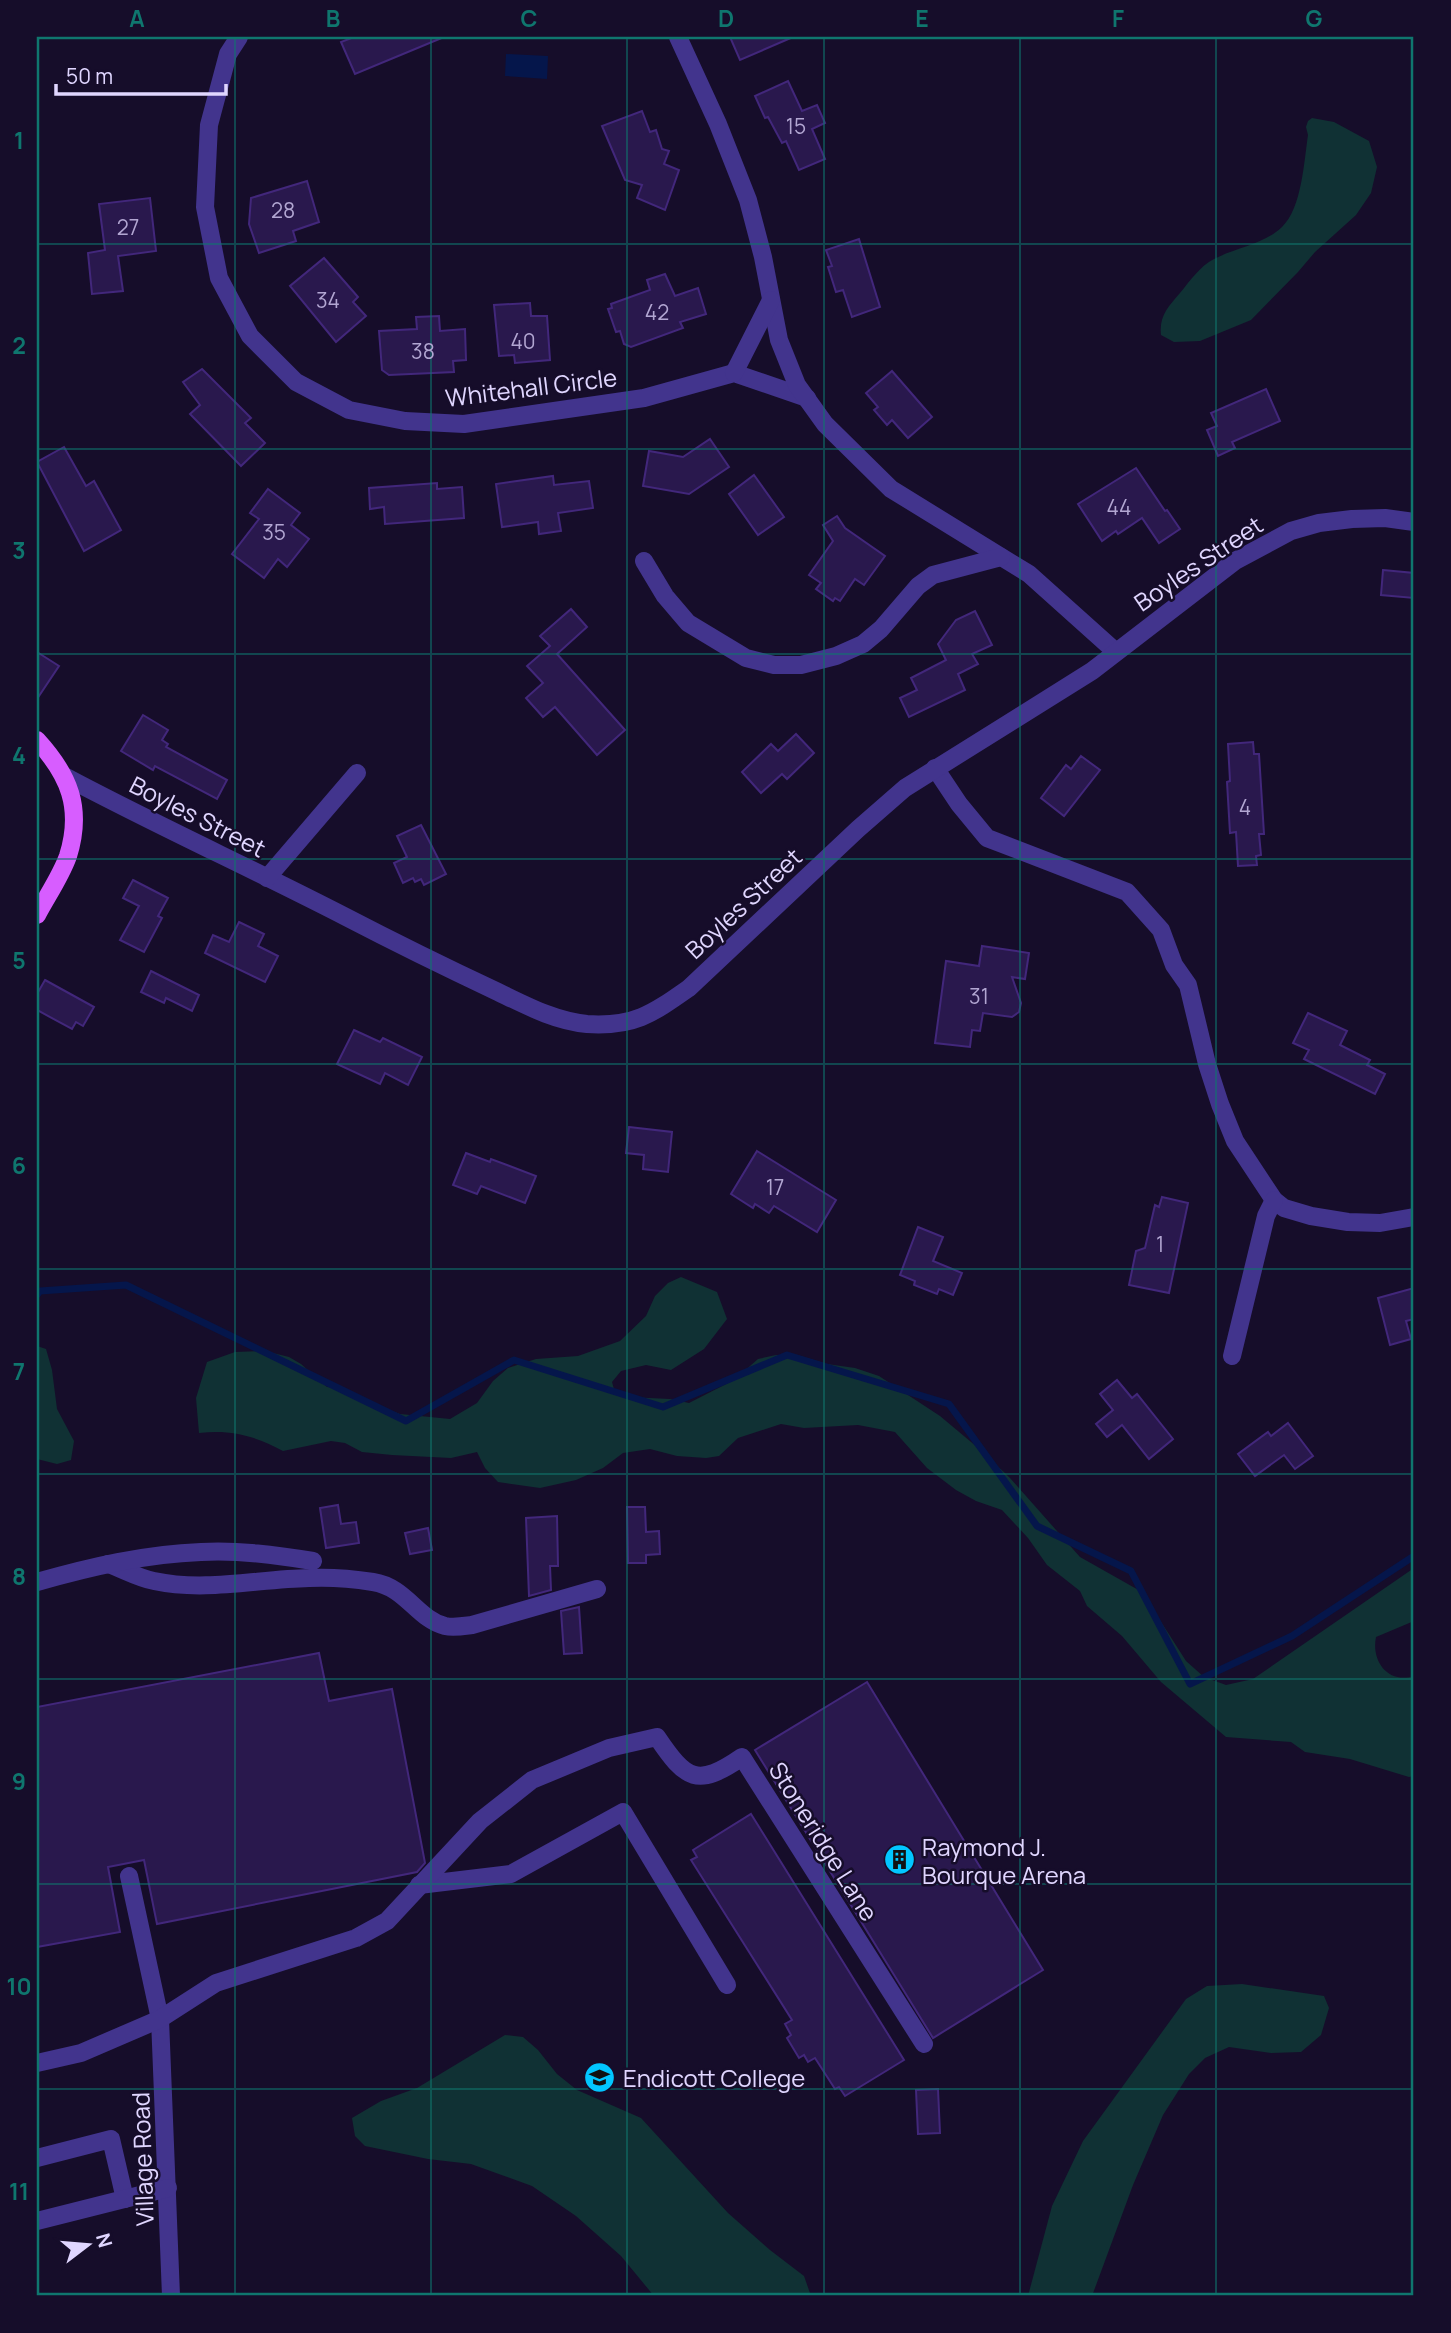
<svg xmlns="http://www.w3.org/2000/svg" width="1451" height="2333" viewBox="0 0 1451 2333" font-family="Manrope,sans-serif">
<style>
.green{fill:#103134}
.water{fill:#05164b}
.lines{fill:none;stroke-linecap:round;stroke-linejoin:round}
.stream{stroke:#05164b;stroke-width:7}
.building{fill:#29184d;stroke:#42277b;stroke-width:2}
.minor{stroke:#42348d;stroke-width:18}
.major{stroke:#d75dff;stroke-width:18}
.grid{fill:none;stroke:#0f766e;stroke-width:2;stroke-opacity:0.55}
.labels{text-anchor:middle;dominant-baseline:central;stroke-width:5;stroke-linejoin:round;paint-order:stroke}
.number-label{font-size:21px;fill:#b2a6d2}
.street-label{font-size:24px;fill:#e0d6ff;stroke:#160d2a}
.poi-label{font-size:24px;fill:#e0d6ff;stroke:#160d2a;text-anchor:start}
.neatline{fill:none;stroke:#0f766e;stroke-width:2.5}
.grid-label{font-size:23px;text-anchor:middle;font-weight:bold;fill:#0f766e}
</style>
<rect width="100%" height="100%" fill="#160d2a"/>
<g class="green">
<path d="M1312 118 1334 122 1369 141 1377 167 1371 193 1356 215 1315 252 1298 272 1251 320 1200 341 1174 342 1161 335C1159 316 1168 307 1180 293 1190 281 1200 266 1214 259 1235 248 1265 244 1282 227 1302 208 1304 161 1308 135L1306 127 1308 121Z"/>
<path d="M681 1277 717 1292 727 1319 704 1349 671 1370 646 1365 621 1371 612 1382 615 1393 628 1397 670 1399 689 1403 734 1380 758 1359 776 1355H797L827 1364 855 1368 879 1376 940 1416 983 1452 1010 1478 1080 1557 1142 1592 1186 1661 1204 1677 1226 1685 1253 1679 1414 1568V1621L1376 1637C1371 1661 1388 1684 1414 1676V1776L1409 1777 1350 1759 1305 1752 1291 1742 1226 1737 1161 1682 1122 1636 1087 1606 1080 1591 1047 1565 1028 1538 1002 1510 976 1501 956 1490 927 1468 895 1432 858 1425 804 1428 781 1424 738 1438 719 1456 706 1458 677 1456 650 1449 623 1453 603 1468 576 1480 540 1488 498 1482 485 1468 477 1452 451 1458 392 1455 362 1452 345 1443 331 1441 283 1451C255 1436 231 1429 199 1433L196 1398 207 1362 235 1352 265 1351 289 1357 301 1364 327 1387 345 1388 360 1399 400 1414 450 1419 477 1403 493 1381 508 1368 536 1359 578 1356 620 1341 646 1316 655 1296 668 1283Z"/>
<polygon points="37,1346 46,1349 52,1370 57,1409 74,1441 71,1460 57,1464 37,1459"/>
<polygon points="1242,1984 1324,1996 1329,2008 1321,2035 1301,2052 1271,2053 1229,2047 1205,2058 1189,2074 1163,2115 1133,2185 1092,2296 1028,2296 1052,2206 1083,2141 1186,1999 1207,1986"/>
<polygon points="505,2035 523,2037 538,2050 557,2074 577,2090 641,2118 728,2213 770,2250 804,2276 811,2296 654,2296 621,2256 576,2216 532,2186 471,2164 428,2159 365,2146 355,2136 352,2118 381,2101 417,2088"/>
</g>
<polygon class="water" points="506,54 548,56 547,79 505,76"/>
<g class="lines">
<polyline class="stream" points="37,1295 40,1291 126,1285 406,1421 514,1360 663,1407 787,1355 949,1404 1037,1526 1131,1571 1190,1684 1292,1636 1414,1556"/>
</g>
<g class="building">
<polygon points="354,37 444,37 355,74 341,42"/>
<polygon points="730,37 793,37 740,60"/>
<polygon points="788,81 802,111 817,105 825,123 812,129 825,159 799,170 786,141 782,143 768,117 765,118 755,96"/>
<polygon points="642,111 650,132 656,130 662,149 669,151 664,164 679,170 665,210 637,198 642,185 625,180 602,126"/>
<polygon points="307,181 319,222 293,231 296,241 259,253 249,224 251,198"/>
<polygon points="150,198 156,251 118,256 123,291 92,294 88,253 105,250 99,204"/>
<polygon points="859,239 880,307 852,317 843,290 836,292 828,267 832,266 826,250"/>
<polygon points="324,258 358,297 353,302 366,316 336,342 290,286"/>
<polygon points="665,274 675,296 698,288 706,314 680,322 683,328 631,347 624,344 620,331 616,332 608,309 612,308 611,304 650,290 647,280"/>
<polygon points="530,303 531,316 547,316 550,360 515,363 514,355 499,356 494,305"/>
<polygon points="439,316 440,331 465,329 466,360 453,361 454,372 389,375 382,370 379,331 417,329 416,317"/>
<polygon points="202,369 251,418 245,423 265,443 241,466 190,414 200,405 183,382"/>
<polygon points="892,371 932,417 908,438 892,420 887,425 874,410 878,407 866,393"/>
<polygon points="1266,389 1280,421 1232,442 1235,448 1218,456 1207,430 1217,426 1211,413"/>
<polygon points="710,439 729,467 689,494 643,486 649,451 683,457"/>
<polygon points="64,447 86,486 94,481 121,530 84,551 37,462"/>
<polygon points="1136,468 1165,511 1167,510 1180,529 1159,543 1142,518 1118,534 1116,531 1102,541 1078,504"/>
<polygon points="754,475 784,517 758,535 729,494"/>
<polygon points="553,476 554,485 589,481 593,508 558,513 561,531 539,534 538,522 502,527 496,484"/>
<polygon points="437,483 437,489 462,487 464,518 385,524 384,507 370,509 369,488"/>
<polygon points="268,489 300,513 291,525 309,539 287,567 278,559 264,578 232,554 259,519 250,513"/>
<polygon points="837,516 845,528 885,556 864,585 855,579 840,601 835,598 833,601 816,589 821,583 809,575 833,541 823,525"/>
<polygon points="1383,570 1414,573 1414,598 1381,595"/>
<polygon points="571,609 587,627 557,654 625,730 597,755 555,707 543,717 526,698 543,683 527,666 550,646 540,636"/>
<polygon points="975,611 992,645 972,654 978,664 958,674 965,690 909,717 900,698 917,690 911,678 946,660 938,644 956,620"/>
<polygon points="37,652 59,666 37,699"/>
<polygon points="143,715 168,730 162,740 168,744 166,747 227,780 217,799 155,766 153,770 121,751"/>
<polygon points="796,734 814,753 787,779 782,774 761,793 742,772 771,744 778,751"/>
<polygon points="1253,742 1254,754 1259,754 1264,834 1259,834 1261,855 1256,856 1257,865 1238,866 1236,832 1230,833 1227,782 1230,781 1228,744"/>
<polygon points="1081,756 1100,770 1064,816 1041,798 1066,765 1071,769"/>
<polygon points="421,825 446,874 424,885 421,879 415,882 413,878 403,883 394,863 407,857 397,836"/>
<polygon points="133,880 168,898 158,916 162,918 144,952 120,940 139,906 123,898"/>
<polygon points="239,922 264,934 258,946 278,956 265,982 205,953 213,935 229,942"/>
<polygon points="982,946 1029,953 1025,979 1012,977 1021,1003 1019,1012 1012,1017 983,1013 980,1031 972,1030 970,1047 935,1043 946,961 979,966"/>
<polygon points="151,971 199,995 192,1011 166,998 164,1003 141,992"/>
<polygon points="45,980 94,1007 83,1026 76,1022 72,1029 37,1010 37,994"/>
<polygon points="1308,1013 1347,1031 1340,1045 1370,1060 1367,1065 1385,1074 1375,1094 1304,1059 1309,1050 1293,1043"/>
<polygon points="354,1030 380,1042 383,1038 422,1057 408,1085 385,1073 380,1084 337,1064"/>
<polygon points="629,1127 672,1132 668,1172 643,1169 644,1155 626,1153"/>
<polygon points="757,1151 836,1200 817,1232 774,1206 769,1213 755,1204 753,1208 731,1194"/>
<polygon points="466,1153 490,1162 491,1159 536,1176 525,1203 481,1186 477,1194 453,1185"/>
<polygon points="1162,1197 1188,1203 1169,1293 1129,1285 1136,1251 1145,1248 1155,1205 1159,1207"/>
<polygon points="918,1227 943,1237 933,1261 962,1273 953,1295 939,1289 937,1294 914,1285 915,1281 900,1275"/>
<polygon points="1414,1288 1414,1319 1406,1321 1411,1339 1390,1345 1378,1298"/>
<polygon points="1117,1380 1132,1398 1137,1394 1173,1439 1149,1459 1122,1425 1107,1437 1096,1424 1113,1410 1100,1394"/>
<polygon points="1288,1423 1313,1456 1295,1469 1284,1455 1255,1476 1238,1454 1268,1432 1271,1436"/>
<polygon points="338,1505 341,1524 356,1522 359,1543 326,1548 320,1508"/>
<polygon points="627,1507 645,1507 646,1532 659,1531 660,1554 646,1555 646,1563 628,1563"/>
<polygon points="557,1516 558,1566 550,1566 551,1590 529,1596 526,1518"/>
<polygon points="428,1528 432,1550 410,1554 405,1533"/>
<polygon points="579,1607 582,1653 564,1654 561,1611"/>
<polygon points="319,1653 329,1701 392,1689 425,1863 417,1872 157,1924 144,1860 108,1867 120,1932 37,1947 37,1707"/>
<polygon points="867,1682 1043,1970 933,2038 755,1750"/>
<polygon points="751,1814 904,2060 845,2096 839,2087 835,2089 815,2058 808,2062 804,2055 799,2058 787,2038 791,2035 785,2024 792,2020 691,1860 697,1857 693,1850"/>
<polygon points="938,2089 940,2133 918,2134 916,2090"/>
</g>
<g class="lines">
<g class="minor">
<polyline points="239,37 228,54 209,125 205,207 219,278 250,336 296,382 349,410 405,421 464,424 644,398 734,373 807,398"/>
<polyline points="678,37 718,124 748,200 763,257 779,340 797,385 825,424 891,489 1029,574 1116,652"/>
<polyline points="734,373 771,300"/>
<polyline points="644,561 665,596 688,623 746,658 774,665 801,665 836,656 863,644 881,629 918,586 933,575 1001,557"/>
<polyline points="935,768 959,804 987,838 1127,892 1161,930 1174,965 1188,985 1207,1064 1220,1104 1235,1141 1274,1200 1284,1208 1311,1216 1348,1222 1380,1223 1414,1217"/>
<path d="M66 777C158 826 253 869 346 917 396 943 447 968 498 992 527 1006 555 1021 587 1024 634 1027 652 1014 689 988L858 829 905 788 1092 671 1235 561 1291 531 1319 523 1352 519 1385 518 1414 522"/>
<polyline points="267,878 357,773"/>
<polyline points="1232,1356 1266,1216 1274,1200"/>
<path d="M108 1564C123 1569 138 1578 154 1581 205 1592 258 1579 309 1578 329 1577 354 1579 373 1582 406 1587 417 1619 445 1626 454 1628 464 1626 472 1625L597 1589"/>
<path d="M37 1582C90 1567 145 1554 201 1552 239 1550 276 1555 313 1561"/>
<polyline points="129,1876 160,2019 171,2296"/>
<polyline points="419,1885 511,1874 623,1812 727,1985"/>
<path d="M37 2063 81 2053 160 2019 216 1983 356 1938 387 1921 480 1821 532 1780 609 1748 657 1737C686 1780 697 1788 742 1757L924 2044"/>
<polyline points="37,2158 111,2139 125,2199"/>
<polyline points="37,2221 168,2188"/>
</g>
<path class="major" d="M37 740C69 775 83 808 68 856 61 876 47 896 37 915"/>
</g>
<path class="grid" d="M235 37V2296M431 37V2296M627 37V2296M824 37V2296M1020 37V2296M1216 37V2296M37 244H1414M37 449H1414M37 654H1414M37 859H1414M37 1064H1414M37 1269H1414M37 1474H1414M37 1679H1414M37 1884H1414M37 2089H1414"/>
<defs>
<symbol id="building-disc" viewBox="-11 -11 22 22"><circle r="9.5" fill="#02c6ff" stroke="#160d2a"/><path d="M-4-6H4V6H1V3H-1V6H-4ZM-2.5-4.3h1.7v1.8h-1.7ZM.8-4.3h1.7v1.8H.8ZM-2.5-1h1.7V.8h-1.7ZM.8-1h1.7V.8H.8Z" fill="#111"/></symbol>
<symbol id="university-disc" viewBox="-11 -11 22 22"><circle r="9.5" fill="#02c6ff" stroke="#160d2a"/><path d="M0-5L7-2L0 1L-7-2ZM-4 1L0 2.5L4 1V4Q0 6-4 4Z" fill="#111"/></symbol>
</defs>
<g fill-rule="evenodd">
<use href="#building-disc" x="882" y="1842" width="35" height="35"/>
<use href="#university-disc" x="582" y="2060" width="35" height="35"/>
</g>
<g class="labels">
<g class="number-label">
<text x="796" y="126">15</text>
<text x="283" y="210">28</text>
<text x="128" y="227">27</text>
<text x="328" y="300">34</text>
<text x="657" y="312">42</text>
<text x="523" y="341">40</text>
<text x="423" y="351">38</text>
<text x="1119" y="507">44</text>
<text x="274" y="532">35</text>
<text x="1245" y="807">4</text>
<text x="979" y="996">31</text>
<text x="775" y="1187">17</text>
<text x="1160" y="1244">1</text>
</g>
<g class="street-label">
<text transform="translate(531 387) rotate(-7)">Whitehall Circle</text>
<text transform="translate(1198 563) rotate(-34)">Boyles Street</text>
<text transform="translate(198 816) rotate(27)">Boyles Street</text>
<text transform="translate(743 903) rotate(-43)">Boyles Street</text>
<text transform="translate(824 1841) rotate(58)">Stoneridge Lane</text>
<text transform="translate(142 2159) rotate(-92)">Village Road</text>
</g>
<g class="poi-label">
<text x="922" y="1846">Raymond J.<tspan x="922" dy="28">Bourque Arena</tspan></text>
<text x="623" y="2077">Endicott College</text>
</g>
</g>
<rect width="1451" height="2333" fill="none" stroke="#160d2a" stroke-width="77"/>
<g transform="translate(88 2245) rotate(74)" stroke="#160d2a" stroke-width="5" paint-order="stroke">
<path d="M0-5L12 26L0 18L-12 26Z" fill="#e0d6ff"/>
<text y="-10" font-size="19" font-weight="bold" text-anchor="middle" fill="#e0d6ff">N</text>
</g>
<path d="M56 84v10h170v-10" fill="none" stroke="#e0d6ff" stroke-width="3.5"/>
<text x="66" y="84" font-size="21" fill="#e0d6ff" stroke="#160d2a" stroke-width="5" paint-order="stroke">50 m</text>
<rect x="38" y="38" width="1374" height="2256" class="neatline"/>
<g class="grid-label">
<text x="137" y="27">A</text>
<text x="333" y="27">B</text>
<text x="529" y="27">C</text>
<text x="726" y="27">D</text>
<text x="922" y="27">E</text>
<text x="1118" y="27">F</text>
<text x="1314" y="27">G</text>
<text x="19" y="149">1</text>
<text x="19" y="354">2</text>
<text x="19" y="559">3</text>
<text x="19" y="764">4</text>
<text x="19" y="969">5</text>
<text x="19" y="1174">6</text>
<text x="19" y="1380">7</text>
<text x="19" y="1585">8</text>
<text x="19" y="1790">9</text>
<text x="19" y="1995">10</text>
<text x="19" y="2200">11</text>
</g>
</svg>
